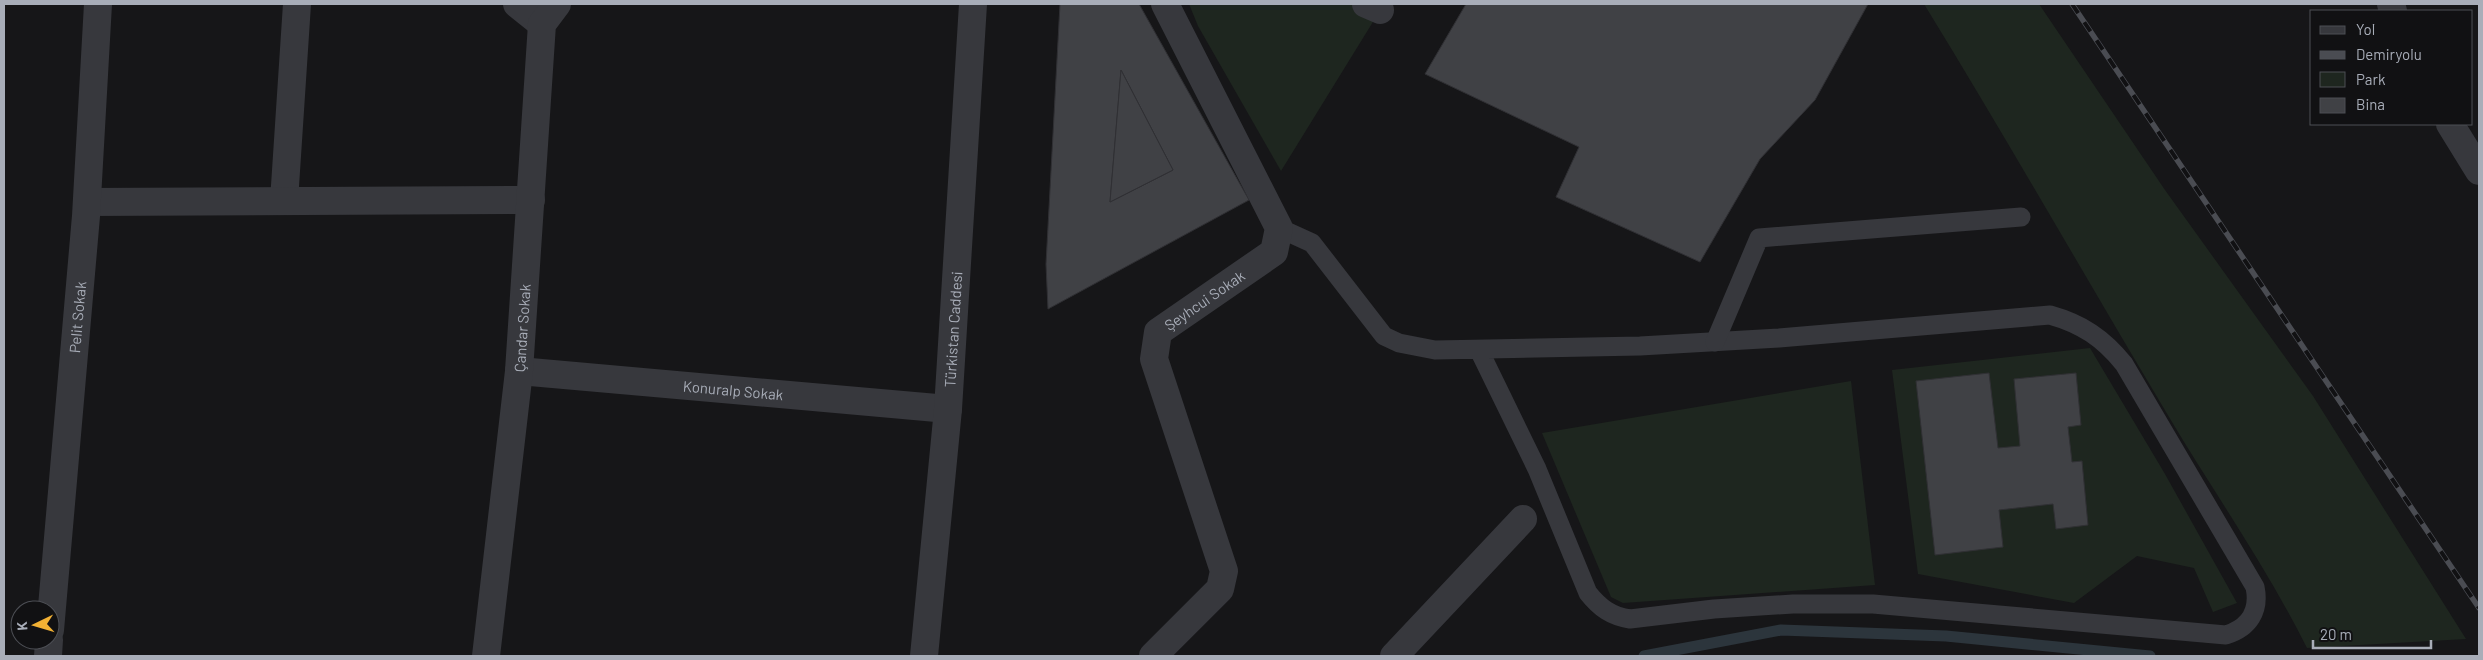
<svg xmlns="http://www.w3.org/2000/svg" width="2483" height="660" viewBox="0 0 2483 660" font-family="Barlow,sans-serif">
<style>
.green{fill:#1e261f}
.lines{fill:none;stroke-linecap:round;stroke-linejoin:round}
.stream{stroke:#2c353c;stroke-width:11}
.building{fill:#404145;stroke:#303034;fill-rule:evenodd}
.service{stroke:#37383d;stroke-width:19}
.pedestrian{stroke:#37383d;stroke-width:28}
.minor{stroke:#37383d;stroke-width:28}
.tertiary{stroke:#37383d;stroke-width:28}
.rail-casing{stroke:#4a4c52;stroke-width:5.5}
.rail{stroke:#111113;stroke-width:4;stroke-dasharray:11;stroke-linecap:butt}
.labels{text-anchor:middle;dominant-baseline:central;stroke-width:5;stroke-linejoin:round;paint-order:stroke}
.street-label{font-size:15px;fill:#a8adb8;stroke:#111113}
</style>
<rect width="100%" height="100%" fill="#161618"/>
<g class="green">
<polygon points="1189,4 1384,4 1281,171 1198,26"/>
<path d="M1924 4H2039L2165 190 2313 396 2466 639 2307 648C2267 568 2215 494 2169 417 2087 280 2008 141 1924 4Z"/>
<polygon points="2090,348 2165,474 2237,603 2213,612 2194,568 2137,556 2074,603 1918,574 1892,370"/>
<polygon points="1851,381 1875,585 1623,603 1611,597 1542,433"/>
</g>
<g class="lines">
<polyline class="stream" points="1644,656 1781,630 1946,636 2150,656"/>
</g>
<g class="building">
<path d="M1060 4H1139L1249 200 1048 309 1046 264ZM1121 70 1173 170 1110 202Z"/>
<polygon points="1466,4 1868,4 1815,100 1760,159 1700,262 1556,197 1579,147 1425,74"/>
<polygon points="1121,70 1173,170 1110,202"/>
<polygon points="1989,373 1998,448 2020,446 2014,379 2076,373 2081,425 2068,427 2072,462 2082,461 2088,525 2056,529 2053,504 1999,510 2003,547 1935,555 1916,381"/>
</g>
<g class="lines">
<g class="service">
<path d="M1279 228 1312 243 1384 336 1399 343 1435 350 1640 346 1779 338 2050 315C2082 324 2103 338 2124 364L2255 587C2260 611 2249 628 2226 635L1873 604H1793L1714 609 1630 619C1611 616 1600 608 1588 593L1537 469 1479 350"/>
<polyline points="1715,342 1759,238 2021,217"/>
</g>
<polyline class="pedestrian" points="1366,4 1380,10"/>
<g class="minor">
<polyline points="517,4 542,24"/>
<polyline points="284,201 297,4"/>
<polyline points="87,202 531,200"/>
<path id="s1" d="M519 371 948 409"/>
<path id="s2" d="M50 630 86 216 98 4"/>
<polyline points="48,656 49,640"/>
<path id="s3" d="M486 656 519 371 542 24 557 4"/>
<path id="s4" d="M1153 656 1220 589 1224 571 1154 359 1158 332 1274 252 1279 228 1165 4"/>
<polyline points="1394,656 1523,519"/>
</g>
<g class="tertiary">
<polyline points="2391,4 2393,11"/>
<polyline points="2450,124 2479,171"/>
<path id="s5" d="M924 656 948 409 973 4"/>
</g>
<defs>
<polyline id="rail" points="2072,4 2479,608"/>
</defs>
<use href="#rail" class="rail-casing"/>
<use href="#rail" class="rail"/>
</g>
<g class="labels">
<g class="street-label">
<text stroke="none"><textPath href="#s4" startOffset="420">Şeyhcui Sokak</textPath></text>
<text stroke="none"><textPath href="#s2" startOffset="314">Pelit Sokak</textPath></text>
<text stroke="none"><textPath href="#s3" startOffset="330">Çandar Sokak</textPath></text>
<text stroke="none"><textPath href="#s5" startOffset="328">Türkistan Caddesi</textPath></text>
<text stroke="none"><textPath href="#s1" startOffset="215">Konuralp Sokak</textPath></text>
</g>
</g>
<rect width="2483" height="660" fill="none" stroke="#a8adb8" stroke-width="10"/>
<rect x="2310" y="10" width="162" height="115" fill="#111113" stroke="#4d4f55"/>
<rect x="2320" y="26" width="25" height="8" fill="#37383d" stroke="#4d4f55"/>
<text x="2356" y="35" font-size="15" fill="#a8adb8">Yol</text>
<rect x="2320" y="51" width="25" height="8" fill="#4a4c52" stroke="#4d4f55"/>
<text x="2356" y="60" font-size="15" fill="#a8adb8">Demiryolu</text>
<rect x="2320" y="72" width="25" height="15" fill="#1e261f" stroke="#4d4f55"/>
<text x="2356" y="85" font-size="15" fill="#a8adb8">Park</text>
<rect x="2320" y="98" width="25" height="15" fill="#404145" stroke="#4d4f55"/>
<text x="2356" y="110" font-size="15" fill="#a8adb8">Bina</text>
<g transform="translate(35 625) rotate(265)"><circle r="24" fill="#111113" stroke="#4d4f55"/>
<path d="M0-4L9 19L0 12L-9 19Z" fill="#f2b134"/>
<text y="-8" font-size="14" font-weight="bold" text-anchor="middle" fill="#a8adb8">K</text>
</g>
<path d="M2313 640v8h118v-8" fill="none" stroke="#a8adb8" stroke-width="2.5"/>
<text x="2320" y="640" font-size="15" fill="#a8adb8" stroke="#111113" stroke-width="4" paint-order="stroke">20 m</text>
</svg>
